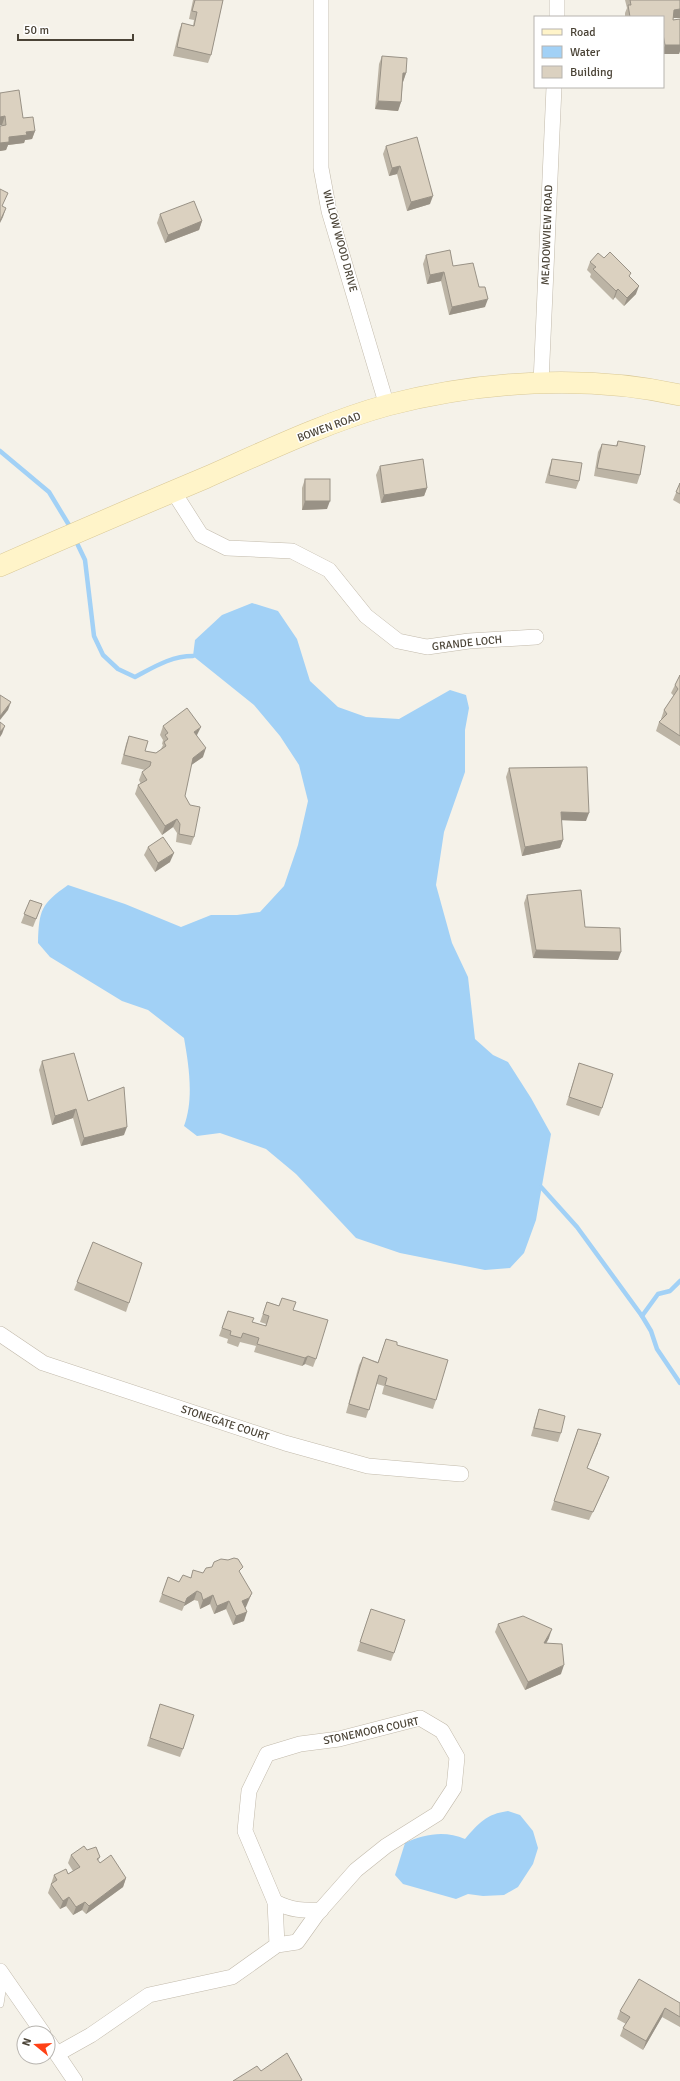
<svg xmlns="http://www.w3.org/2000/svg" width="680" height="2081" viewBox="0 0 680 2081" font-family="Signika,sans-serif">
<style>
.water{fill:#a2d1f6}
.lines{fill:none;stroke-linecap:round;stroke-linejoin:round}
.stream{stroke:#a2d1f6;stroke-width:4.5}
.lane-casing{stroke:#c2baab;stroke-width:8}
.street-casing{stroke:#c2baab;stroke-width:16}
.secondary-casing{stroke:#d9c896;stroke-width:22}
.lane{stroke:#fff;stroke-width:7}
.street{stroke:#fff;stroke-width:15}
.secondary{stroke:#fff4c9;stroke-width:21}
.wall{fill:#bcb4a5}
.shaded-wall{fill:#999286}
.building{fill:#dbd1c0;stroke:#999286}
.labels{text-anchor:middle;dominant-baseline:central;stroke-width:3;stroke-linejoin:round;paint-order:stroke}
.street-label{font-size:11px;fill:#4a4336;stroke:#fff}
</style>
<rect width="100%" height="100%" fill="#f5f2e9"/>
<g class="water">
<path d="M252 603 278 611 297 639 310 681 338 707 366 717 399 719 450 690 466 695 469 708 465 730V772L444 832 436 885 452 943 468 977 475 1039 493 1055 508 1062 531 1098 551 1134 536 1220 524 1253 510 1268 485 1270 400 1253 356 1238 296 1174 266 1149 220 1133 197 1136 184 1126C194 1099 189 1066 184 1038L148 1010 122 1001 50 957 38 943C39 910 41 904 68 885L125 904 181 927 211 915H237L260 912 284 886 298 845 308 801 299 765 280 736 254 705 193 656 195 640 222 615Z"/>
<path d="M508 1811 520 1815 533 1831 538 1848 533 1864 518 1887 504 1895 483 1896 468 1894 456 1899 403 1884 395 1875 405 1843C424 1834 445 1830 465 1839 479 1823 486 1814 508 1811Z"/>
</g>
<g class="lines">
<g class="stream">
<polyline points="0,451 49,492 72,530"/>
<path d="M75 539 85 560 94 636 103 655 118 669 135 677C154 667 171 656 193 656"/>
<polyline points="541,1187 577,1227 642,1316 651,1331 657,1349 680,1383"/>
<polyline points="642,1316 658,1294 670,1291 680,1281"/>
</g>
<defs>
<polyline id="lane" points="0,2004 4,1978"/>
<g id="street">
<polyline points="321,0 321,168 329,211 387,406"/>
<polyline points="557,17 557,0"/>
<polyline points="541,383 554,87"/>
<polyline points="173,491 201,535 227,548 292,551 329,570 366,616 398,641 427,647 469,641 536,637"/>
<polyline points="0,1334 43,1363 285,1443 368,1466 461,1474"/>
<path d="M275 1902C291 1910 303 1911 321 1910"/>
<polyline points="0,1971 43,2033"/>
<polyline points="48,2041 75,2081"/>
<polyline points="57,2054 91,2035 149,1995 232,1977 277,1945 297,1942 317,1914 356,1870 386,1846 437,1814 454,1788 457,1757 442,1731 420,1718 339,1739 300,1744 267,1754 249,1791 245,1831 275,1902 277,1945"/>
</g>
<path id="secondary" d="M0 566C68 536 136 507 205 478 264 452 326 422 388 405 482 381 585 374 680 395"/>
</defs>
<use href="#lane" class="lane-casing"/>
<use href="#street" class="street-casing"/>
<use href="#secondary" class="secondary-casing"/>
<use href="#lane" class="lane"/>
<use href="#street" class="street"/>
<use href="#secondary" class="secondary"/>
</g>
<g class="wall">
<polygon points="193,0 223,0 211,55 208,63 173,56 179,31 182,23 193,26 194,20 189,19"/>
<polygon points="625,0 680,0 680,18 673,18 673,20 680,19 680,51 679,54 663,54 663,17 625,17 625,13 627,8"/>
<polygon points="382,56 406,73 403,82 401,102 398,111 375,109 379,64"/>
<polygon points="0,93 35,131 32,139 25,140 24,143 8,145 6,150 0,151 0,126 2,126 2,125 0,125"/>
<polygon points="386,146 430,204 407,211 397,174 389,176 383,154"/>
<polygon points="160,214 202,221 199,230 165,243 157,223"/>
<polygon points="426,255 453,266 485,307 449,315 441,281 427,284 423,264"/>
<polygon points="604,258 630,277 636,294 624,306 615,297 613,300 590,277 591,274 587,270 590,262"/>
<polygon points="618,441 640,475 637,484 594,476 598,452 602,444 616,446"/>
<polygon points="552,459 579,481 576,489 545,483 549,468"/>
<polygon points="380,466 427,488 424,496 381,503 376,475"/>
<polygon points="305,479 327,509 302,510 302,488"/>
<polygon points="680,483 680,504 673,500"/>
<polygon points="680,675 680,746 656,731 659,722 661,720 661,719 664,710 674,696 671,693"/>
<polygon points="163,726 197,735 203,757 191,765 185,796 194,837 191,845 176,842 177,833 173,827 162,835 135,794 138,785 141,784 139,780 142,772 145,770 121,764 126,744 129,736 145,751 156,753 161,749 163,745 162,744 163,740 160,735"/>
<polygon points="509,768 586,821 561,820 563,840 560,848 522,856 506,777"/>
<polygon points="148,847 170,862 155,872 144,855"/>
<polygon points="527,895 585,927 618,960 533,958 524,903"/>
<polygon points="30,900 42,904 33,927 21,923"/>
<polygon points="42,1061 124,1135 81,1146 73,1118 52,1125 39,1070"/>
<polygon points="579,1063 602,1108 599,1116 566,1105"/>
<polygon points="93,1242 129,1303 126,1312 74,1290"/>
<polygon points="267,1302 293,1310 316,1359 313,1367 305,1364 302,1366 254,1352 256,1346 240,1342 238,1347 227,1343 228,1339 219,1336 228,1311 252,1322 265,1326 266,1324 260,1322"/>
<polygon points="386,1339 397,1345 436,1400 433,1409 382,1394 384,1386 377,1384 366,1418 346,1413 359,1365 363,1357 378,1362"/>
<polygon points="539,1409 561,1433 558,1442 531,1436 536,1418"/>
<polygon points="578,1429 598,1443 587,1468 606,1485 589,1520 551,1510"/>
<polygon points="203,1573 240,1573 246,1607 245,1608 244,1621 233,1625 226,1609 214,1614 210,1604 200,1609 198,1601 194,1600 184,1606 182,1611 159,1602 168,1577 179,1582"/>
<polygon points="371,1609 394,1653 391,1661 357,1651"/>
<polygon points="498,1624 549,1638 546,1644 561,1674 525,1690 495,1632"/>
<polygon points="160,1704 183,1749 180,1757 147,1746"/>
<polygon points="87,1850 100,1857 98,1861 100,1863 126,1878 123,1887 86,1914 82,1910 73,1915 66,1906 60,1909 48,1893 54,1875 68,1874 73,1871 68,1863 71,1855"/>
<polygon points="680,2003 680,2027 662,2017 643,2050 620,2036 623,2028 626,2024 617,2019 620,2011"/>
</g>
<g class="shaded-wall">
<polygon points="680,9 680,18 671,18 674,10"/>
<polygon points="665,45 680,45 680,51 679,54 663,54 663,50"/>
<polygon points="403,73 406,73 403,82 400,82"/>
<polygon points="378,101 401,102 398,111 375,109"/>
<polygon points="5,116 2,125 0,125 0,117"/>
<polygon points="35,131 32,139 25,140 24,143 8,145 6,150 0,151 0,143 9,137 26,132"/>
<polygon points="400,166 397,174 389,176 392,168"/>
<polygon points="433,196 430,204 407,211 411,202"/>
<polygon points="6,208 3,217 0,223 0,221"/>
<polygon points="202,221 199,230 165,243 168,235"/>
<polygon points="444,272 441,281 427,284 430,275"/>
<polygon points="639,286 636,294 624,306 627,298"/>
<polygon points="618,289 615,297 613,300 616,291"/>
<polygon points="488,299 485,307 449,315 452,307"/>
<polygon points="427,488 424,496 381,503 384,495"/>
<polygon points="305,501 330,501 327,509 302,510"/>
<polygon points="11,702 8,710 0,720 0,716"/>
<polygon points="5,726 2,734 0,737 0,732"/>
<polygon points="201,727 197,735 191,740 194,732"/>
<polygon points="206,748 203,757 190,766 193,758"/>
<polygon points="561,812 589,813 586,821 557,820"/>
<polygon points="177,819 173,827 162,835 165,826"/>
<polygon points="563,840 560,848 522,856 525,847"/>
<polygon points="174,853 170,862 155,872 158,863"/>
<polygon points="536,950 621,952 618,960 533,958"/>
<polygon points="76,1109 73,1118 52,1125 55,1116"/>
<polygon points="127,1127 124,1135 81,1146 84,1138"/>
<polygon points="308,1356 305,1364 302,1366 305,1358"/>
<polygon points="197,1591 194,1600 184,1606 182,1611 187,1598"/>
<polygon points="252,1593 246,1607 239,1610 242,1601"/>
<polygon points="213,1595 210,1604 200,1609 203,1600"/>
<polygon points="229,1601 226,1609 214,1614 217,1606"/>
<polygon points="247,1612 244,1621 233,1625 236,1616"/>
<polygon points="552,1629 549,1638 541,1652 544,1643"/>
<polygon points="564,1665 561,1674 525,1690 528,1682"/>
<polygon points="126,1878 123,1887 86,1914 89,1906"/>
<polygon points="69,1897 66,1906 60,1909 63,1901"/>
<polygon points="85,1902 82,1910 73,1915 76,1907"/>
<polygon points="665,2008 662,2017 643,2050 646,2041"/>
</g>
<g class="building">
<polygon points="195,0 223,0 211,55 177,47 182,23 194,26 197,12 192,11"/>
<polygon points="630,0 680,0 680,9 674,10 673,20 680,19 680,45 665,45 663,34 663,17 630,17 628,5 631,5"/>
<polygon points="382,56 407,58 406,73 403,73 401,102 378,101"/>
<polygon points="19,90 23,118 33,117 35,131 26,132 27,135 9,137 9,142 0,143 0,126 6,125 5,116 0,117 0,93"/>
<polygon points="417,137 433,196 411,202 400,166 392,168 386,146"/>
<polygon points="0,189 8,193 2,206 6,208 0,221"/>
<polygon points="194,201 202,221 168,235 160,214"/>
<polygon points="450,250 453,266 473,263 479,287 485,287 488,299 452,307 444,272 430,275 426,255"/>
<polygon points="610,252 631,273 629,276 639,286 627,298 618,289 616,291 593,269 596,267 590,262 598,253 604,258"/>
<polygon points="618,441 645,446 640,475 597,468 602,444 617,446"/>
<polygon points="423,459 427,488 384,495 380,466"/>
<polygon points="552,459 582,463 579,481 549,475"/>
<rect x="305" y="479" width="25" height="22"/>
<polygon points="680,483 680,494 676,492"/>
<polygon points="680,675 680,736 659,722 667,714 664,710 678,689 675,685"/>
<polygon points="0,695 11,702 0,716"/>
<polygon points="187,708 201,727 194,732 206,748 193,758 185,796 190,805 200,807 194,837 179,834 180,824 177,819 165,826 138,785 147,780 142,772 150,766 151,762 124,755 129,736 148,741 145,751 156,753 166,746 164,742 168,739 165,735 168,733 163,726"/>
<polygon points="0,722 5,726 0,732"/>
<polygon points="587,767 589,813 561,812 563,840 525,847 509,768"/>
<polygon points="163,837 174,853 158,863 148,847"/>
<polygon points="581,890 585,927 620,928 621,952 536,950 527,895"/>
<polygon points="30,900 42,904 36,919 24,914"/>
<polygon points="74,1053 88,1101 124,1087 127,1127 84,1138 76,1109 55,1116 42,1061"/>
<polygon points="579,1063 613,1074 602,1108 569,1097"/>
<polygon points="93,1242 142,1263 129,1303 77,1282"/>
<polygon points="282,1298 296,1302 293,1310 328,1320 316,1359 308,1356 305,1358 257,1344 259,1338 243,1333 241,1338 230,1335 231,1331 222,1328 228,1311 254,1318 252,1322 266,1326 269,1316 263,1314 267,1302 279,1306"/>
<polygon points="386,1339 397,1342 397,1345 448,1360 436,1400 385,1385 387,1378 379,1375 369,1410 349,1404 363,1357 378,1363"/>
<polygon points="539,1409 565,1416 561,1433 534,1428"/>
<polygon points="578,1429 601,1434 587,1468 609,1477 593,1512 554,1501"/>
<polygon points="234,1558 238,1559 243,1567 239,1571 252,1593 249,1598 242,1601 247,1612 236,1616 229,1601 217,1606 213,1595 203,1600 201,1593 197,1591 187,1598 185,1603 162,1594 168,1577 179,1582 183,1575 191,1578 193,1570 203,1573 206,1568 212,1567 214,1562 221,1559 228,1560"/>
<polygon points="371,1609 405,1620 394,1653 360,1642"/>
<polygon points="523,1616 552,1629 544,1643 562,1644 564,1665 528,1682 498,1624"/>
<polygon points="160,1704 194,1715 183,1749 150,1738"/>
<polygon points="84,1846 87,1850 96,1847 100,1857 97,1859 100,1863 111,1855 126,1878 89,1906 85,1902 76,1907 69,1897 63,1901 51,1884 57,1880 54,1875 66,1869 68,1874 80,1867 71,1855"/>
<polygon points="639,1979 680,2003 680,2017 665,2008 646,2041 623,2028 630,2017 620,2011"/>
<polygon points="287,2053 302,2080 300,2081 233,2081 257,2066 261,2071"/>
</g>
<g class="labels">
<g class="street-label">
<text transform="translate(547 235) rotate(-88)">MEADOWVIEW ROAD</text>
<text transform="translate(340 241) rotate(75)">WILLOW WOOD DRIVE</text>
<text transform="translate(329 427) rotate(-20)">BOWEN ROAD</text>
<text transform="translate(467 643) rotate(-6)">GRANDE LOCH</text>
<text transform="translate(225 1423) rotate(18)">STONEGATE COURT</text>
<text transform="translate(371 1731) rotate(-12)">STONEMOOR COURT</text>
</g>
</g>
<rect x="534" y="16" width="130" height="72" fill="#ffffff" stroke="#b7b4af"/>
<rect x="542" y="29" width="20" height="6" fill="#fff4c9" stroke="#b7b4af"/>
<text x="570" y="36" font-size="12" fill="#4a4336">Road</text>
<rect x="542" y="46" width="20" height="12" fill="#a2d1f6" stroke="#b7b4af"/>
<text x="570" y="56" font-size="12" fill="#4a4336">Water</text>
<rect x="542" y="66" width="20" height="12" fill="#dbd1c0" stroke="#b7b4af"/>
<text x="570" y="76" font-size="12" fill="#4a4336">Building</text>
<g transform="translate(36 2045) rotate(288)"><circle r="19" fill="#ffffff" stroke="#b7b4af"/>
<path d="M0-3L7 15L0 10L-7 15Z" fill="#ff4116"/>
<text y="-6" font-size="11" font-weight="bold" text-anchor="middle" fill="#4a4336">N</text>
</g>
<path d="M18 34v6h115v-6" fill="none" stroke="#4a4336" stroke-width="2"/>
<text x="24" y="34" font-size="12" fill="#4a4336" stroke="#ffffff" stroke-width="3" paint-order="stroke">50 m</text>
</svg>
